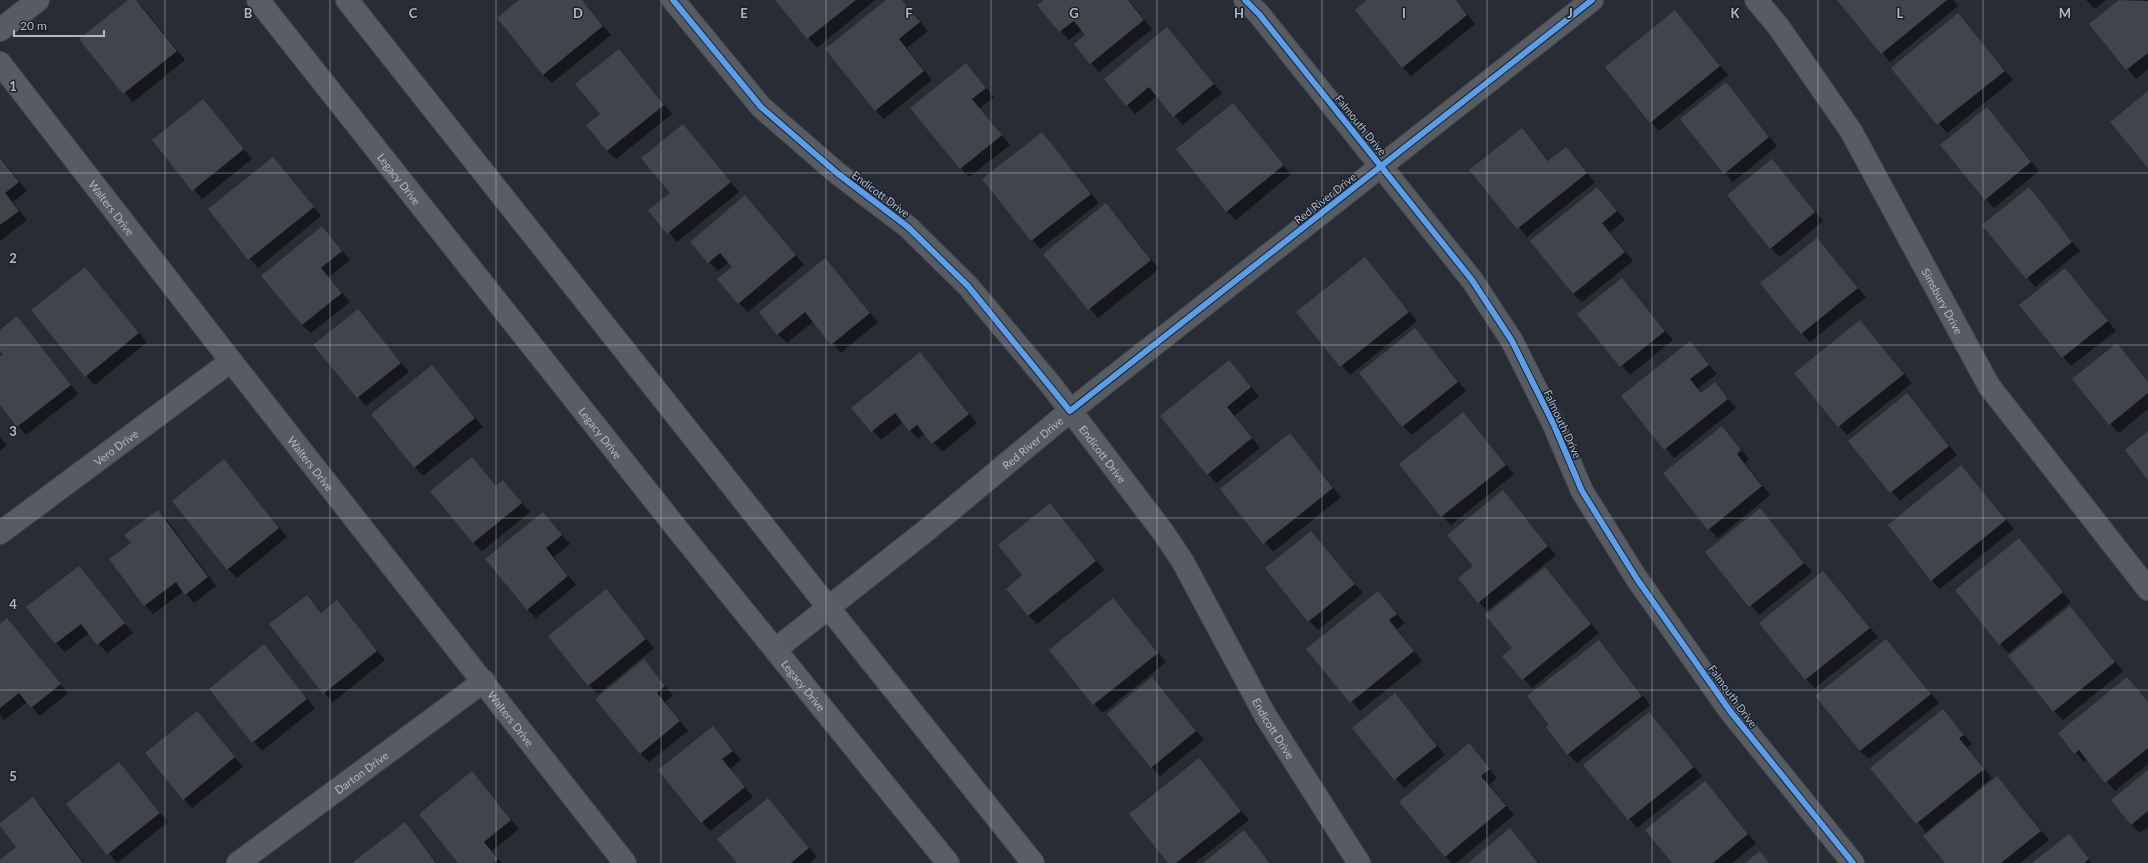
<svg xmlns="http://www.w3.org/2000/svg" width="2148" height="863" viewBox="0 0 2148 863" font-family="Lato,sans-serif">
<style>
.shadow{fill:#0007}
.building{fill:#41444b}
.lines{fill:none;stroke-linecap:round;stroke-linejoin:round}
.minor-casing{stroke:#44474d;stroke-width:24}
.major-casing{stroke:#454951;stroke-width:24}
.minor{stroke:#575b62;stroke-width:22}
.major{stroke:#595d64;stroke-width:22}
.cycleway-casing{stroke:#1b222f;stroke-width:8}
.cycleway{stroke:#5a9eea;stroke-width:6}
.grid{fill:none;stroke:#b0b8c6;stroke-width:1;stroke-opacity:0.55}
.labels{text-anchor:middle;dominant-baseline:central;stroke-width:3;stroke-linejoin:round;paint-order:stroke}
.street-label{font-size:11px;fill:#b0b8c6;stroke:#1b222f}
.grid-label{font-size:13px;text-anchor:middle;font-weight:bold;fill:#b0b8c6;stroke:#1b222f;stroke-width:3;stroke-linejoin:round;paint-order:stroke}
</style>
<rect width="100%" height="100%" fill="#282c34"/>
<g class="shadow">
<polygon points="130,0 135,0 142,6 185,60 133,102 81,40"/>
<polygon points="521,0 582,0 611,35 552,83 543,75"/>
<polygon points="777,0 875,0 817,48"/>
<polygon points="888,0 902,0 928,31 907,48 932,80 884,119 875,110"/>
<polygon points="1046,0 1129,0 1152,29 1099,72 1091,63 1087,35 1083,29 1069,40 1039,6"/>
<polygon points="1369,0 1456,0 1475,24 1411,76 1403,67"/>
<polygon points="1838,0 1953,0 1958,6 1890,62"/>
<polygon points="2086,0 2106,0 2095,9"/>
<polygon points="2120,0 2148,0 2148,69 2136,79 2090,24"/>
<polygon points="1675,12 1728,75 1659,131 1651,122"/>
<polygon points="1958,14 2013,80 1947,133 1892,68"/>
<polygon points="1167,28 1222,93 1183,125 1157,96 1135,114 1127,105"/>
<polygon points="619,50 672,114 616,159 607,151 601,114"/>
<polygon points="966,64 994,97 980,108 1010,145 969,177 961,169"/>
<polygon points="1726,84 1777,146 1733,182 1725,173"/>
<polygon points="203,100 252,159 202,199 153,140"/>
<polygon points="1233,104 1291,174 1236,220 1227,211"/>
<polygon points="1987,108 2039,171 1994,208 1986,199"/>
<polygon points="683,125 739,192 677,242 650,211 671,193"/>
<polygon points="1522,129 1549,161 1565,148 1595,182 1527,237 1471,170"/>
<polygon points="1042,133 1099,203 1040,249 983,179"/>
<polygon points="0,157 27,191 13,202 27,220 0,241"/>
<polygon points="273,158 321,216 258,268 209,210"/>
<polygon points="1772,160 1823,221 1780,257 1771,248"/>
<polygon points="1597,188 1625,220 1610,232 1633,261 1582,302 1573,294"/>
<polygon points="2029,189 2080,251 2035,287 1984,225"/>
<polygon points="754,205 804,265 748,312 739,303 733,267 729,262 718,271 709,262"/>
<polygon points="1114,213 1159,269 1098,318 1044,254"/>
<polygon points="322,227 350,260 329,277 350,302 311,333 302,325"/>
<polygon points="1817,239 1866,297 1810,342 1802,333"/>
<polygon points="1365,258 1417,321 1350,375 1297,312"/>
<polygon points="825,259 878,322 841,353 814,321 787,343 778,334"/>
<polygon points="85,268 147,342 95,385 86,376"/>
<polygon points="2073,278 2116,331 2071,366 2020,305"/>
<polygon points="1622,279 1673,340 1630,375 1579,314"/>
<polygon points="358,311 409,372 366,406 315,345"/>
<polygon points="17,317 78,394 26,435 0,404 0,358 5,355 0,349 0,331"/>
<polygon points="1860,321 1912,383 1847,435 1839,426"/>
<polygon points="1415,329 1466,391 1412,435 1403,426"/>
<polygon points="1689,342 1717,374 1698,388 1702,394 1715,384 1736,408 1674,458 1623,396"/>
<polygon points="2125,353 2148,382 2148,409 2119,433 2110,424"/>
<polygon points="920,354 977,423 942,452 925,433 918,439 903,422 881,440 853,408"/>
<polygon points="1229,361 1259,396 1234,416 1260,448 1217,483 1208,474"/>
<polygon points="432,366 483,427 423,476 415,467"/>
<polygon points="1907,394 1957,455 1900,501 1849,441"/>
<polygon points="1463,414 1514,474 1451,525 1442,516"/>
<polygon points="1722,427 1749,459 1745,463 1770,495 1718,538 1709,529"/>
<polygon points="1290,435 1341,497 1273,552 1222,489"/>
<polygon points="0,437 7,445 0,451"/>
<polygon points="472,458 496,486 503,481 530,512 482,551 473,542"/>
<polygon points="224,461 287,537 237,578 228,569"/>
<polygon points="1961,466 2014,529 1940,589 1931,580"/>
<polygon points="1503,491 1556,555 1487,611 1479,602 1474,567"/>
<polygon points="1050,505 1104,570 1037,624 1028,615"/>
<polygon points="1760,509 1812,572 1759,615 1706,552"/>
<polygon points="158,511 167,520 216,586 194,603 184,591 153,614 145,605 132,543"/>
<polygon points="543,513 570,544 554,557 576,585 536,618 527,609"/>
<polygon points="1311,532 1363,593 1318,630 1309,621"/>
<polygon points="2019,540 2071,602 2008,653 2000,644"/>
<polygon points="79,567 133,633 107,653 89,633 65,652 56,643"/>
<polygon points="1545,569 1599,633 1532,688 1504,656 1513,648"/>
<polygon points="1823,572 1878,637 1815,688 1806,679"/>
<polygon points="606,590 654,648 598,694 589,685"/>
<polygon points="1378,592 1405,623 1397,629 1422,661 1360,711 1308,649"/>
<polygon points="306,596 322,613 337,602 385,660 333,702 324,693"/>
<polygon points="1113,599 1166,662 1103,713 1094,704"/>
<polygon points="2070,607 2123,671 2063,720 2054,711"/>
<polygon points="7,620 68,693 40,716 27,702 4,720 0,715 0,625"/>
<polygon points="1886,640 1939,703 1869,759 1860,751"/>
<polygon points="1599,641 1650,705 1577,763 1568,754"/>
<polygon points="264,646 315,708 262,751 210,689"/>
<polygon points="644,661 673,695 665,702 688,731 649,762 640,753"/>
<polygon points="1152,678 1204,740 1160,776 1152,767"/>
<polygon points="2127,678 2148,702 2148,764 2115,791 2088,759 2084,762 2059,733"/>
<polygon points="1403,703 1445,755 1404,788 1353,728"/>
<polygon points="1943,710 1972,744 1967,748 1992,778 1926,832 1872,768"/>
<polygon points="197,712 243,767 192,808 184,799"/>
<polygon points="1649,713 1702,776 1637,828 1585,765"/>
<polygon points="713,727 741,760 730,769 753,797 710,831 659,770"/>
<polygon points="1469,745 1497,778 1489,785 1514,815 1456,863 1452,863 1445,856"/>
<polygon points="1199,760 1249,820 1195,863 1169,863"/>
<polygon points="119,763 168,822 117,863 68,804"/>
<polygon points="472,772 519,829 492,851 502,863 459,863"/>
<polygon points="2148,772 2148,827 2140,833 2131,824"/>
<polygon points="1705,782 1756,843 1732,863 1673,863"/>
<polygon points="2005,786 2049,840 2020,863 1946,863"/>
<polygon points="33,799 42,807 84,863 0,863 0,861 17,847 0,824"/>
<polygon points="768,799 817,857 810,863 738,863"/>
<polygon points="405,824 437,863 354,863"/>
<polygon points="1510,830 1539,863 1469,863"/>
<polygon points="1244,831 1271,863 1205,863"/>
<polygon points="2068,835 2092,863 2034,863"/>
</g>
<g class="building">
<polygon points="128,0 136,0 177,51 123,94 79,39"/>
<polygon points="519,0 582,0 603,26 543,75 497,18"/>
<polygon points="775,0 856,0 807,39"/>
<polygon points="886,0 902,0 920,22 899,39 924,71 875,111 825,49"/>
<polygon points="1044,0 1128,0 1144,20 1090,64 1074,44 1085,35 1074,21 1059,32 1037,5"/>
<polygon points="1367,0 1456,0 1467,15 1402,68 1355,10"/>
<polygon points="1837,0 1947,0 1881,54"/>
<polygon points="2119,0 2148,1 2148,53 2126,70 2089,24"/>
<polygon points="1675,10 1720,66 1650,123 1605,67"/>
<polygon points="1958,13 2005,71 1937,125 1891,68"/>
<polygon points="1167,27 1214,84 1173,117 1149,87 1126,106 1104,79"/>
<polygon points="619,49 664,105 607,151 586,125 600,114 575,84"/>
<polygon points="966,63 986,88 972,99 1002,135 960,169 910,108"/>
<polygon points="1726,82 1769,137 1724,174 1680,119"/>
<polygon points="2148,91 2148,168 2110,122"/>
<polygon points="203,99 244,149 192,191 152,140"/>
<polygon points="1233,103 1284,165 1226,212 1176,149"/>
<polygon points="1987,107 2031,162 1985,200 1940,145"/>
<polygon points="683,124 731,182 667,234 648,210 670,193 641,158"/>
<polygon points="1522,128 1548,161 1566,147 1587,173 1517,229 1469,170"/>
<polygon points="1042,132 1091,194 1031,241 982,179"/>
<polygon points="273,157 314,207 248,260 208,209"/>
<polygon points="0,158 19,182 5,193 19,211 0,225"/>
<polygon points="1772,159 1815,212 1770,249 1727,195"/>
<polygon points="1597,187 1617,211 1602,223 1625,252 1573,294 1530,241"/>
<polygon points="2029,187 2072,242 2026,279 1982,225"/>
<polygon points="745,195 796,255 738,304 717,279 732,267 720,253 708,263 690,242"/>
<polygon points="1106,203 1151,260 1088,310 1043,254"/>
<polygon points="322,226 342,251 321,268 342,293 302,325 261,276"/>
<polygon points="1817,238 1858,288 1801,334 1760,283"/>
<polygon points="1365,257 1409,312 1340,367 1296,312"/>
<polygon points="825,258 870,313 831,345 805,312 777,335 759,312"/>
<polygon points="85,267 139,333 85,377 31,310"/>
<polygon points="2065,268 2108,321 2062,358 2019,305"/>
<polygon points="1622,278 1665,331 1620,367 1577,314"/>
<polygon points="358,309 401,363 357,398 313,345"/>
<polygon points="17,316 71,385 17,427 0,405 0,357 3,354 0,351 0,330"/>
<polygon points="1860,320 1904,374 1838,427 1794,373"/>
<polygon points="1415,328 1458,382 1402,427 1359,373"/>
<polygon points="1690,341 1709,365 1690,379 1701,393 1715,382 1728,399 1664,450 1621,396"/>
<polygon points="2117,343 2148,382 2148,393 2109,425 2072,379"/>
<polygon points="920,352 969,414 932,444 917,425 909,431 895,413 871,432 851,408"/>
<polygon points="1229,360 1251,387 1227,407 1252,438 1207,475 1160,416"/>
<polygon points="432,365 475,418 414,468 371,414"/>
<polygon points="1907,393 1949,446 1890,493 1848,441"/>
<polygon points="1463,412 1506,465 1441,517 1399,464"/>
<polygon points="1722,426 1741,450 1737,454 1762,486 1708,530 1663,473"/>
<polygon points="2148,431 2148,480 2125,450"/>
<polygon points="1290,433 1333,488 1263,544 1220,489"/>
<polygon points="472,457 496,486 503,480 522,503 473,543 430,491"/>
<polygon points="224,459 279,528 227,570 172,501"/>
<polygon points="1961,465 2006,520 1931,581 1888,525"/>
<polygon points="1503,490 1548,546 1478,603 1458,578 1473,566 1447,535"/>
<polygon points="1050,503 1096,561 1028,616 1006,589 1022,575 998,545"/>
<polygon points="1760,508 1804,563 1749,607 1705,552"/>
<polygon points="158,510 208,577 185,595 176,582 144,606 109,559 131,543 124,535"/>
<polygon points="543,512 562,535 546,548 568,576 527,610 485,559"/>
<polygon points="1311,531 1355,584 1308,622 1265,568"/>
<polygon points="2019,538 2063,592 1999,645 1955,590"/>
<polygon points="79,566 125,623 97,645 81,624 55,644 26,607"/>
<polygon points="1545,567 1591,624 1522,680 1502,656 1512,648 1485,615"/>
<polygon points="1823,571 1870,628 1805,680 1759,623"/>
<polygon points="606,589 646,639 588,686 548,636"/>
<polygon points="1378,591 1397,614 1389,620 1414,651 1350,703 1306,649"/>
<polygon points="307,595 321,613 337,600 377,651 323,694 269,624"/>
<polygon points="1113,598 1158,653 1093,705 1049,650"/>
<polygon points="2070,606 2115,662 2053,712 2008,656"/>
<polygon points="7,618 61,684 31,708 19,693 0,708 0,624"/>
<polygon points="1886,639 1931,694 1860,751 1815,696"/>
<polygon points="1599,640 1642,696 1567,755 1546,727 1549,725 1527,696"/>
<polygon points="264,644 307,699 252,743 209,689"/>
<polygon points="644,659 665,686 657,693 680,721 640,754 595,699"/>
<polygon points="1152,677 1196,731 1151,768 1107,714"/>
<polygon points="2127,677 2148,702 2148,748 2105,783 2079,750 2074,754 2058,733"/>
<polygon points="1395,693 1437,746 1394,780 1352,728"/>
<polygon points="1943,709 1964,735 1959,738 1984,769 1916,824 1870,768"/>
<polygon points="197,711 235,757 183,800 145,753"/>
<polygon points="1649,712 1694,767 1628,820 1583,765"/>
<polygon points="713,726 733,751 722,759 745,787 701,823 658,770"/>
<polygon points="1469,743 1490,769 1481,776 1506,806 1445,857 1399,802"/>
<polygon points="1199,758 1241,811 1176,863 1168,863 1129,814"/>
<polygon points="119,762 160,813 107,855 66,804"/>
<polygon points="2148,770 2148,811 2131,825 2111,800"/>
<polygon points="472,771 511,820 484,842 498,859 494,863 458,863 419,814"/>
<polygon points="1997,776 2041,831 2001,863 1945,863 1923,836"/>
<polygon points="1705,781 1748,834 1713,863 1672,863 1645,830"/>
<polygon points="33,797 83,863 0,863 0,860 16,847 0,826 0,823"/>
<polygon points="768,798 809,848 791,863 737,863 717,839"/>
<polygon points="405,822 436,863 352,863"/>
<polygon points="1510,828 1538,863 1468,863"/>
<polygon points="1244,830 1270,863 1203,863"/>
<polygon points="2069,834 2089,859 2084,863 2032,863"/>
<polygon points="1760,851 1769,863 1745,863"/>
</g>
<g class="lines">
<defs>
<g id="minor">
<path id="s1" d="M673 0 761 107 837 173 908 227 968 286 1051 385 1163 532 1183 562 1265 715 1359 863"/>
<polyline points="1245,0 1259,14 1472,280 1512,341 1554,425 1582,491 1637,579 1730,711 1853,863"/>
<path id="s2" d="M1756 0 1778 26 1851 131 1989 386 2148 589"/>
<polyline points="0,30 38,0"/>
<path id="s3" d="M0 63 231 361 625 863"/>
<path id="s4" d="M0 533 231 361"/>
<path id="s5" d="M776 649 928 529 1070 411 1592 0"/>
<path id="s6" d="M238 863 484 681"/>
</g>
<g id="major">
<path id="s7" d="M258 0 678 530 948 863"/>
<polyline points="347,0 828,607 1033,863"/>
</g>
</defs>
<use href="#minor" class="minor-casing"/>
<use href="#major" class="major-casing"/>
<use href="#minor" class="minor"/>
<use href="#major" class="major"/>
<defs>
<g id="cycleway">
<polyline points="673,0 761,107 837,173 908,227 968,286 1070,411 1592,0"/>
<polyline points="1245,0 1259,14 1472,280 1512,341 1554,425 1582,491 1637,579 1730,711 1853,863"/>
</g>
</defs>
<use href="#cycleway" class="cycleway-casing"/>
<use href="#cycleway" class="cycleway"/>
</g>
<path class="grid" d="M165 0V863M330 0V863M496 0V863M661 0V863M826 0V863M991 0V863M1157 0V863M1322 0V863M1487 0V863M1652 0V863M1818 0V863M1983 0V863M0 173H2148M0 345H2148M0 518H2148M0 690H2148"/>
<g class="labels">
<g class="street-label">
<text transform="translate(1361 125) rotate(51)">Falmouth Drive</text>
<text stroke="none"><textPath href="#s7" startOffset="228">Legacy Drive</textPath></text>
<text transform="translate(881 194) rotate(37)">Endicott Drive</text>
<text transform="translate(1325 198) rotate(-38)">Red River Drive</text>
<text stroke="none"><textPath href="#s3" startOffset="183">Walters Drive</textPath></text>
<text stroke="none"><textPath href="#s2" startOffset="355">Simsbury Drive</textPath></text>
<text transform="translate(1563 424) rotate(65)">Falmouth Drive</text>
<text stroke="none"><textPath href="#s7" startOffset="552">Legacy Drive</textPath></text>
<text stroke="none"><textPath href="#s5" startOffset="329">Red River Drive</textPath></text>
<text stroke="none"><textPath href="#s4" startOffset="144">Vero Drive</textPath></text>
<text stroke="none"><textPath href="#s1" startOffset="628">Endicott Drive</textPath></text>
<text stroke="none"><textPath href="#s3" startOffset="507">Walters Drive</textPath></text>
<text stroke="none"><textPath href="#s7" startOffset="876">Legacy Drive</textPath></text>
<text transform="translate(1733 696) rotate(54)">Falmouth Drive</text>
<text stroke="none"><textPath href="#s3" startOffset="831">Walters Drive</textPath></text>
<text stroke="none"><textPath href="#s1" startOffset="952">Endicott Drive</textPath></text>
<text stroke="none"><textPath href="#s6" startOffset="153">Darton Drive</textPath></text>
</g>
</g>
<g class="grid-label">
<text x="248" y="18">B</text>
<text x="413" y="18">C</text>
<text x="578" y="18">D</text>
<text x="744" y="18">E</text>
<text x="909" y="18">F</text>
<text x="1074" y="18">G</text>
<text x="1239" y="18">H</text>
<text x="1404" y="18">I</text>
<text x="1570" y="18">J</text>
<text x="1735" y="18">K</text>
<text x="1900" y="18">L</text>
<text x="2065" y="18">M</text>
<text x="13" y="91">1</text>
<text x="13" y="263">2</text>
<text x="13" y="436">3</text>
<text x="13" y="609">4</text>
<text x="13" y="781">5</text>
</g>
<path d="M14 30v6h90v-6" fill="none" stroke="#b0b8c6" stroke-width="2"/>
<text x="20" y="30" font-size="12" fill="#b0b8c6" stroke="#1b222f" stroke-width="3" paint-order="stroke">20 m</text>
</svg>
